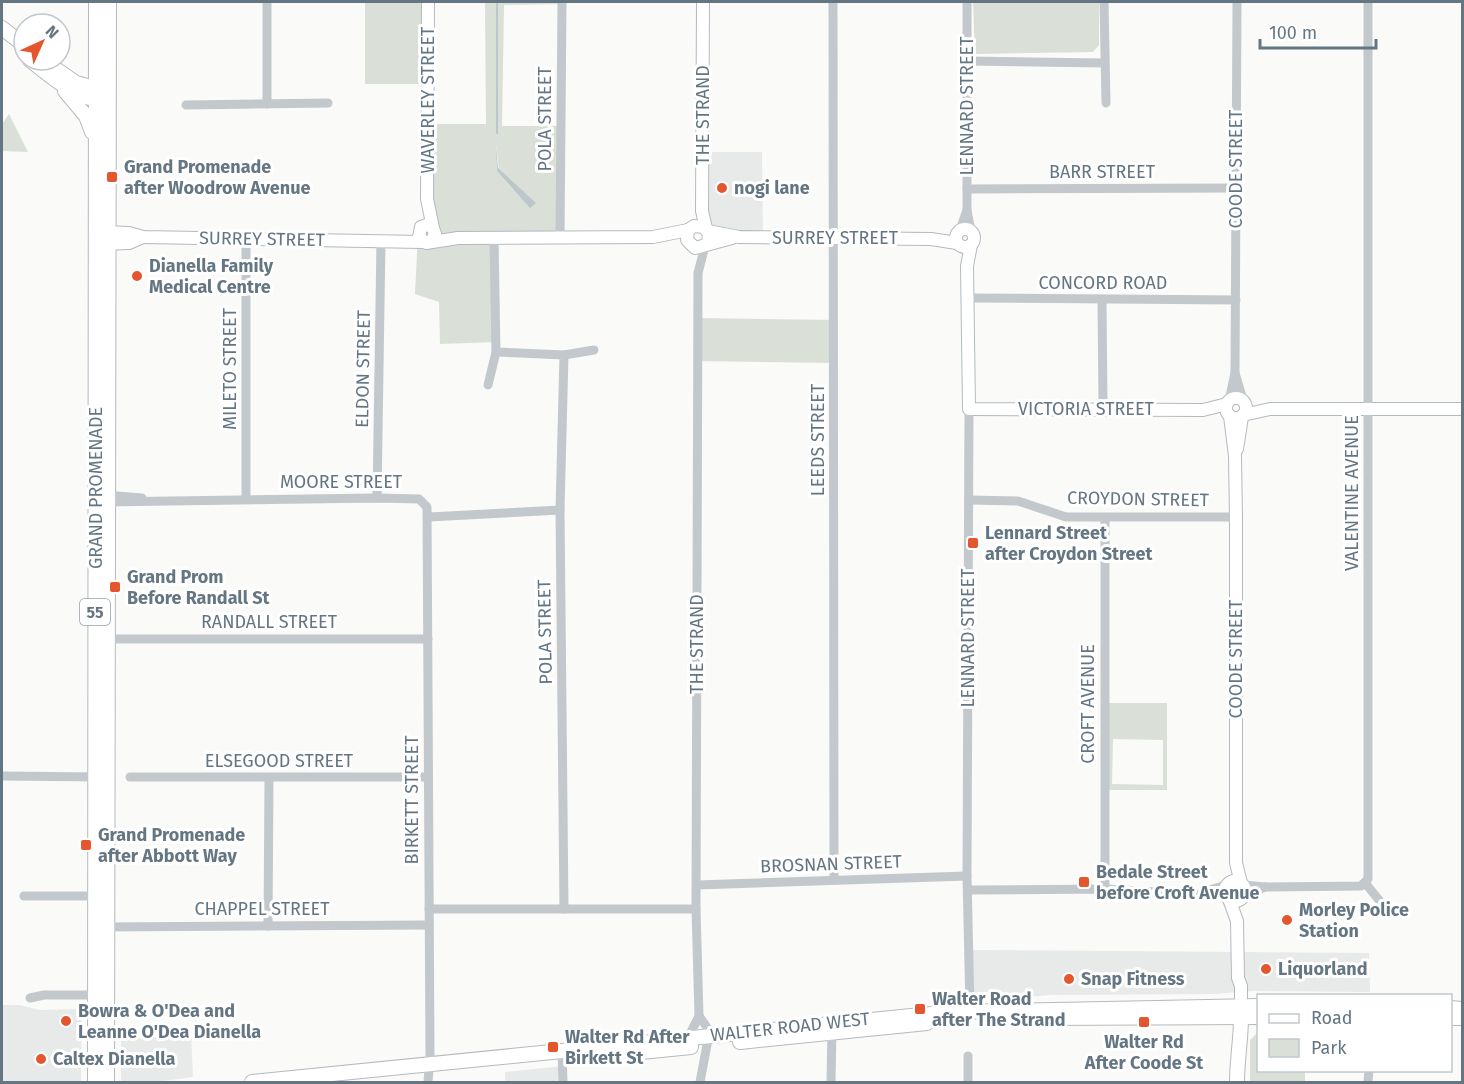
<svg xmlns="http://www.w3.org/2000/svg" width="1464" height="1084" viewBox="0 0 1464 1084" font-family="'Fira Sans',sans-serif">
<style>
.built{fill:#e8e9e9}
.green{fill:#dadfd7;fill-rule:evenodd}
.water{fill:#bbc7cb}
.lines{fill:none;stroke-linecap:round;stroke-linejoin:round}
.stream{stroke:#bbc7cb;stroke-width:2}
.secondary-casing{stroke:#b3babf;stroke-width:14}
.primary-casing{stroke:#b5babe;stroke-width:16}
.street{stroke:#c3c8cc;stroke-width:9}
.secondary{stroke:#fff;stroke-width:12}
.primary{stroke:#fff;stroke-width:14}
.poi-dot{fill:#e4572e;stroke:#fff;stroke-width:2}
.labels{text-anchor:middle;dominant-baseline:central;stroke-width:6;stroke-linejoin:round;paint-order:stroke}
.shield{fill:#fff;stroke:#939fa8;stroke-width:1.5}
.shield-label{font-size:16px;font-weight:bold;fill:#657683}
.street-label{font-size:18px;fill:#657683;stroke:#fff}
.poi-label{font-size:18px;font-weight:bold;fill:#657683;stroke:#fff;text-anchor:start}
</style>
<rect width="100%" height="100%" fill="#fafaf8"/>
<g class="built">
<polygon points="697,152 762,152 763,237 698,225"/>
<polygon points="969,950 1369,953 1370,992 1253,991 1214,994 1051,995 969,1002"/>
<polygon points="2,1005 20,1005 39,1010 82,1009 81,1082 2,1082"/>
<polygon points="191,1033 193,1077 156,1082 121,1082 121,1040"/>
<polygon points="563,1066 559,1082 505,1082 505,1072"/>
</g>
<g class="green">
<rect x="365" y="2" width="63" height="82"/>
<path d="M485 2H562V4L504 5 502 126H563L560 237 494 239 496 342 440 344 439 302 415 294 418 233 426 243 434 220 428 124H486ZM495 137 499 170 535 203 530 207 497 171Z"/>
<polygon points="973,2 1099,2 1099,45 1093,52 975,54"/>
<polygon points="9,114 28,152 2,151 2,124"/>
<polygon points="698,318 835,320 834,363 698,361"/>
<path d="M1107 703H1167V790H1108ZM1113 739 1163 740V785L1112 784Z"/>
<polygon points="1258,1032 1258,1070 1305,1071 1305,1082 1250,1082 1250,1040"/>
</g>
<polygon class="water" points="495,137 498,168 536,203 530,208 497,171"/>
<g class="lines">
<polyline class="stream" points="497,2 497,133"/>
<defs>
<g id="secondary">
<polyline points="428,2 427,199 433,228"/>
<polyline points="703,2 702,211 706,228"/>
<circle cx="965" cy="238" r="9"/>
<polyline points="708,231 739,237 931,239 957,243"/>
<polyline points="100,232 129,233 143,237 423,242"/>
<polyline points="432,240 435,234 433,228 427,225 421,227 419,237 426,243 458,238 653,237 688,230"/>
<polyline points="708,243 709,234 704,227 694,226 688,230 687,240 695,248 732,238"/>
<polyline points="100,244 129,243 143,237"/>
<polyline points="971,245 967,266 969,409 1203,410 1227,404"/>
<circle cx="1236" cy="408" r="10"/>
<polyline points="1243,415 1270,409 1462,409"/>
<polyline points="1230,416 1235,456 1236,517 1236,863 1241,883"/>
<polyline points="1237,449 1242,417"/>
<circle cx="1235" cy="891" r="10"/>
<polyline points="1229,899 1237,921 1238,978 1241,986 1241,1006"/>
</g>
<g id="primary">
<polyline points="2,28 24,45"/>
<path d="M30 60C52 77 73 97 102 101"/>
<polyline points="53,67 76,83 102,90"/>
<polyline points="65,91 86,116 92,132"/>
<polyline points="1450,1008 1462,1009"/>
<polyline points="1039,1018 1258,1017"/>
<polyline points="1450,1018 1462,1018"/>
<polyline points="740,1042 927,1023"/>
<polyline points="591,1057 691,1047"/>
<polyline points="95,1082 96,2"/>
<polyline points="107,1082 109,2"/>
<polyline points="252,1082 951,1012 1258,1006"/>
<path d="M1237 1082C1237 1057 1242 1035 1241 1008"/>
</g>
</defs>
<use href="#secondary" class="secondary-casing"/>
<use href="#primary" class="primary-casing"/>
<g class="street">
<polyline points="833,2 834,879"/>
<polyline points="967,2 967,210 971,232"/>
<polyline points="1104,2 1106,103"/>
<polyline points="1237,2 1235,373 1243,400"/>
<polyline points="967,61 1104,63"/>
<polyline points="267,104 267,2"/>
<polyline points="186,105 328,103"/>
<polyline points="967,189 1236,188"/>
<polyline points="960,230 967,210"/>
<polyline points="560,237 562,2"/>
<polyline points="494,239 496,352 564,355 560,510 564,909"/>
<polyline points="969,298 1236,300"/>
<polyline points="1102,300 1103,407"/>
<polyline points="564,355 594,350"/>
<polyline points="488,385 496,352"/>
<polyline points="1229,401 1235,373"/>
<polyline points="969,409 967,876 970,1010"/>
<polyline points="105,495 142,498"/>
<polyline points="377,498 381,240"/>
<polyline points="246,499 246,239"/>
<polyline points="969,500 1018,501 1066,517 1236,517"/>
<polyline points="103,502 377,498 419,499 427,507 430,1057 428,1082"/>
<polyline points="429,517 560,510"/>
<polyline points="110,639 428,639"/>
<polyline points="2,776 101,777"/>
<polyline points="130,777 428,777"/>
<polyline points="1366,884 1379,900"/>
<polyline points="697,885 967,876"/>
<polyline points="1243,885 1265,887 1361,886 1368,879 1368,2"/>
<polyline points="1105,889 1105,519"/>
<polyline points="968,890 1105,889 1226,896"/>
<polyline points="1203,892 1226,885"/>
<polyline points="24,896 95,896"/>
<polyline points="1243,896 1265,887"/>
<polyline points="429,909 696,909"/>
<polyline points="268,926 269,778"/>
<polyline points="103,927 429,925"/>
<polyline points="30,998 44,995 95,995"/>
<polyline points="699,1016 713,1036"/>
<polyline points="688,1038 699,1016 696,909 698,273 705,246"/>
<polyline points="562,1051 563,1082"/>
<polyline points="968,1056 968,1082"/>
<polyline points="700,1082 707,1045"/>
<polyline points="831,1082 832,1028"/>
<polyline points="1368,1082 1369,1070"/>
</g>
<use href="#secondary" class="secondary"/>
<use href="#primary" class="primary"/>
</g>
<g class="poi-dot">
<rect x="106" y="171" width="12" height="12" rx="3"/>
<circle cx="722" cy="188" r="6"/>
<circle cx="137" cy="276" r="6"/>
<rect x="967" y="537" width="12" height="12" rx="3"/>
<rect x="109" y="581" width="12" height="12" rx="3"/>
<rect x="80" y="839" width="12" height="12" rx="3"/>
<rect x="1078" y="876" width="12" height="12" rx="3"/>
<circle cx="1287" cy="920" r="6"/>
<circle cx="1266" cy="969" r="6"/>
<circle cx="1069" cy="979" r="6"/>
<rect x="914" y="1003" width="12" height="12" rx="3"/>
<circle cx="66" cy="1021" r="6"/>
<rect x="1138" y="1016" width="12" height="12" rx="3"/>
<rect x="547" y="1041" width="12" height="12" rx="3"/>
<circle cx="41" cy="1059" r="6"/>
</g>
<g class="labels">
<rect class="shield" x="80" y="599" width="30" height="26" rx="4.5"/>
<g class="shield-label">
<text x="95" y="612">55</text>
</g>
<g class="street-label">
<text transform="translate(428 100) rotate(-90)">WAVERLEY STREET</text>
<text transform="translate(967 106) rotate(-90)">LENNARD STREET</text>
<text transform="translate(703 115) rotate(-90)">THE STRAND</text>
<text transform="translate(545 119) rotate(-90)">POLA STREET</text>
<text transform="translate(1236 169) rotate(-90)">COODE STREET</text>
<text x="1102" y="172">BARR STREET</text>
<text x="835" y="238">SURREY STREET</text>
<text transform="translate(262 239) rotate(1)">SURREY STREET</text>
<text x="1103" y="283">CONCORD ROAD</text>
<text transform="translate(230 369) rotate(-90)">MILETO STREET</text>
<text transform="translate(363 369) rotate(-89)">ELDON STREET</text>
<text x="1086" y="409">VICTORIA STREET</text>
<text transform="translate(818 440) rotate(-90)">LEEDS STREET</text>
<text x="341" y="482">MOORE STREET</text>
<text transform="translate(96 488) rotate(-90)">GRAND PROMENADE</text>
<text transform="translate(1352 493) rotate(-90)">VALENTINE AVENUE</text>
<text transform="translate(1138 499) rotate(1)">CROYDON STREET</text>
<text x="269" y="622">RANDALL STREET</text>
<text transform="translate(545 632) rotate(-91)">POLA STREET</text>
<text transform="translate(968 638) rotate(-90)">LENNARD STREET</text>
<text transform="translate(697 644) rotate(-90)">THE STRAND</text>
<text transform="translate(1236 659) rotate(-90)">COODE STREET</text>
<text transform="translate(1088 704) rotate(-90)">CROFT AVENUE</text>
<text x="279" y="761">ELSEGOOD STREET</text>
<text transform="translate(412 800) rotate(-90)">BIRKETT STREET</text>
<text transform="translate(831 864) rotate(-2)">BROSNAN STREET</text>
<text x="262" y="909">CHAPPEL STREET</text>
<text transform="translate(790 1027) rotate(-6)">WALTER ROAD WEST</text>
</g>
<g class="poi-label">
<text x="124" y="167">Grand Promenade<tspan x="124" dy="21">after Woodrow Avenue</tspan></text>
<text x="734" y="188">nogi lane</text>
<text x="149" y="266">Dianella Family<tspan x="149" dy="21">Medical Centre</tspan></text>
<text x="985" y="533">Lennard Street<tspan x="985" dy="21">after Croydon Street</tspan></text>
<text x="127" y="577">Grand Prom<tspan x="127" dy="21">Before Randall St</tspan></text>
<text x="98" y="835">Grand Promenade<tspan x="98" dy="21">after Abbott Way</tspan></text>
<text x="1096" y="872">Bedale Street<tspan x="1096" dy="21">before Croft Avenue</tspan></text>
<text x="1299" y="910">Morley Police<tspan x="1299" dy="21">Station</tspan></text>
<text x="1278" y="969">Liquorland</text>
<text x="1081" y="979">Snap Fitness</text>
<text x="932" y="999">Walter Road<tspan x="932" dy="21">after The Strand</tspan></text>
<text x="78" y="1011">Bowra &amp; O'Dea and<tspan x="78" dy="21">Leanne O'Dea Dianella</tspan></text>
<text x="565" y="1037">Walter Rd After<tspan x="565" dy="21">Birkett St</tspan></text>
<text x="1144" y="1042" text-anchor="middle">Walter Rd<tspan x="1144" dy="21">After Coode St</tspan></text>
<text x="53" y="1059">Caltex Dianella</text>
</g>
</g>
<rect width="1464" height="1084" fill="none" stroke="#657683" stroke-width="6"/>
<rect x="1257" y="994" width="195" height="78" fill="#ffffff" stroke="#c1c8cd" stroke-width="1.5"/>
<rect x="1269" y="1014" width="30" height="9" fill="#ffffff" stroke="#c1c8cd" stroke-width="1.5"/>
<text x="1311" y="1024" font-size="18" fill="#657683">Road</text>
<rect x="1269" y="1039" width="30" height="18" fill="#dadfd7" stroke="#c1c8cd" stroke-width="1.5"/>
<text x="1311" y="1054" font-size="18" fill="#657683">Park</text>
<g transform="translate(42 42) rotate(45)"><circle r="28" fill="#ffffff" stroke="#c1c8cd" stroke-width="1.5"/>
<path d="M0-4.5L10 22L0 15L-10 22Z" fill="#e4572e"/>
<text y="-9" font-size="16" font-weight="bold" text-anchor="middle" fill="#657683">N</text>
</g>
<path d="M1260 39v9h116v-9" fill="none" stroke="#657683" stroke-width="3"/>
<text x="1269" y="39" font-size="18" fill="#657683" stroke="#ffffff" stroke-width="4.5" paint-order="stroke">100 m</text>
</svg>
